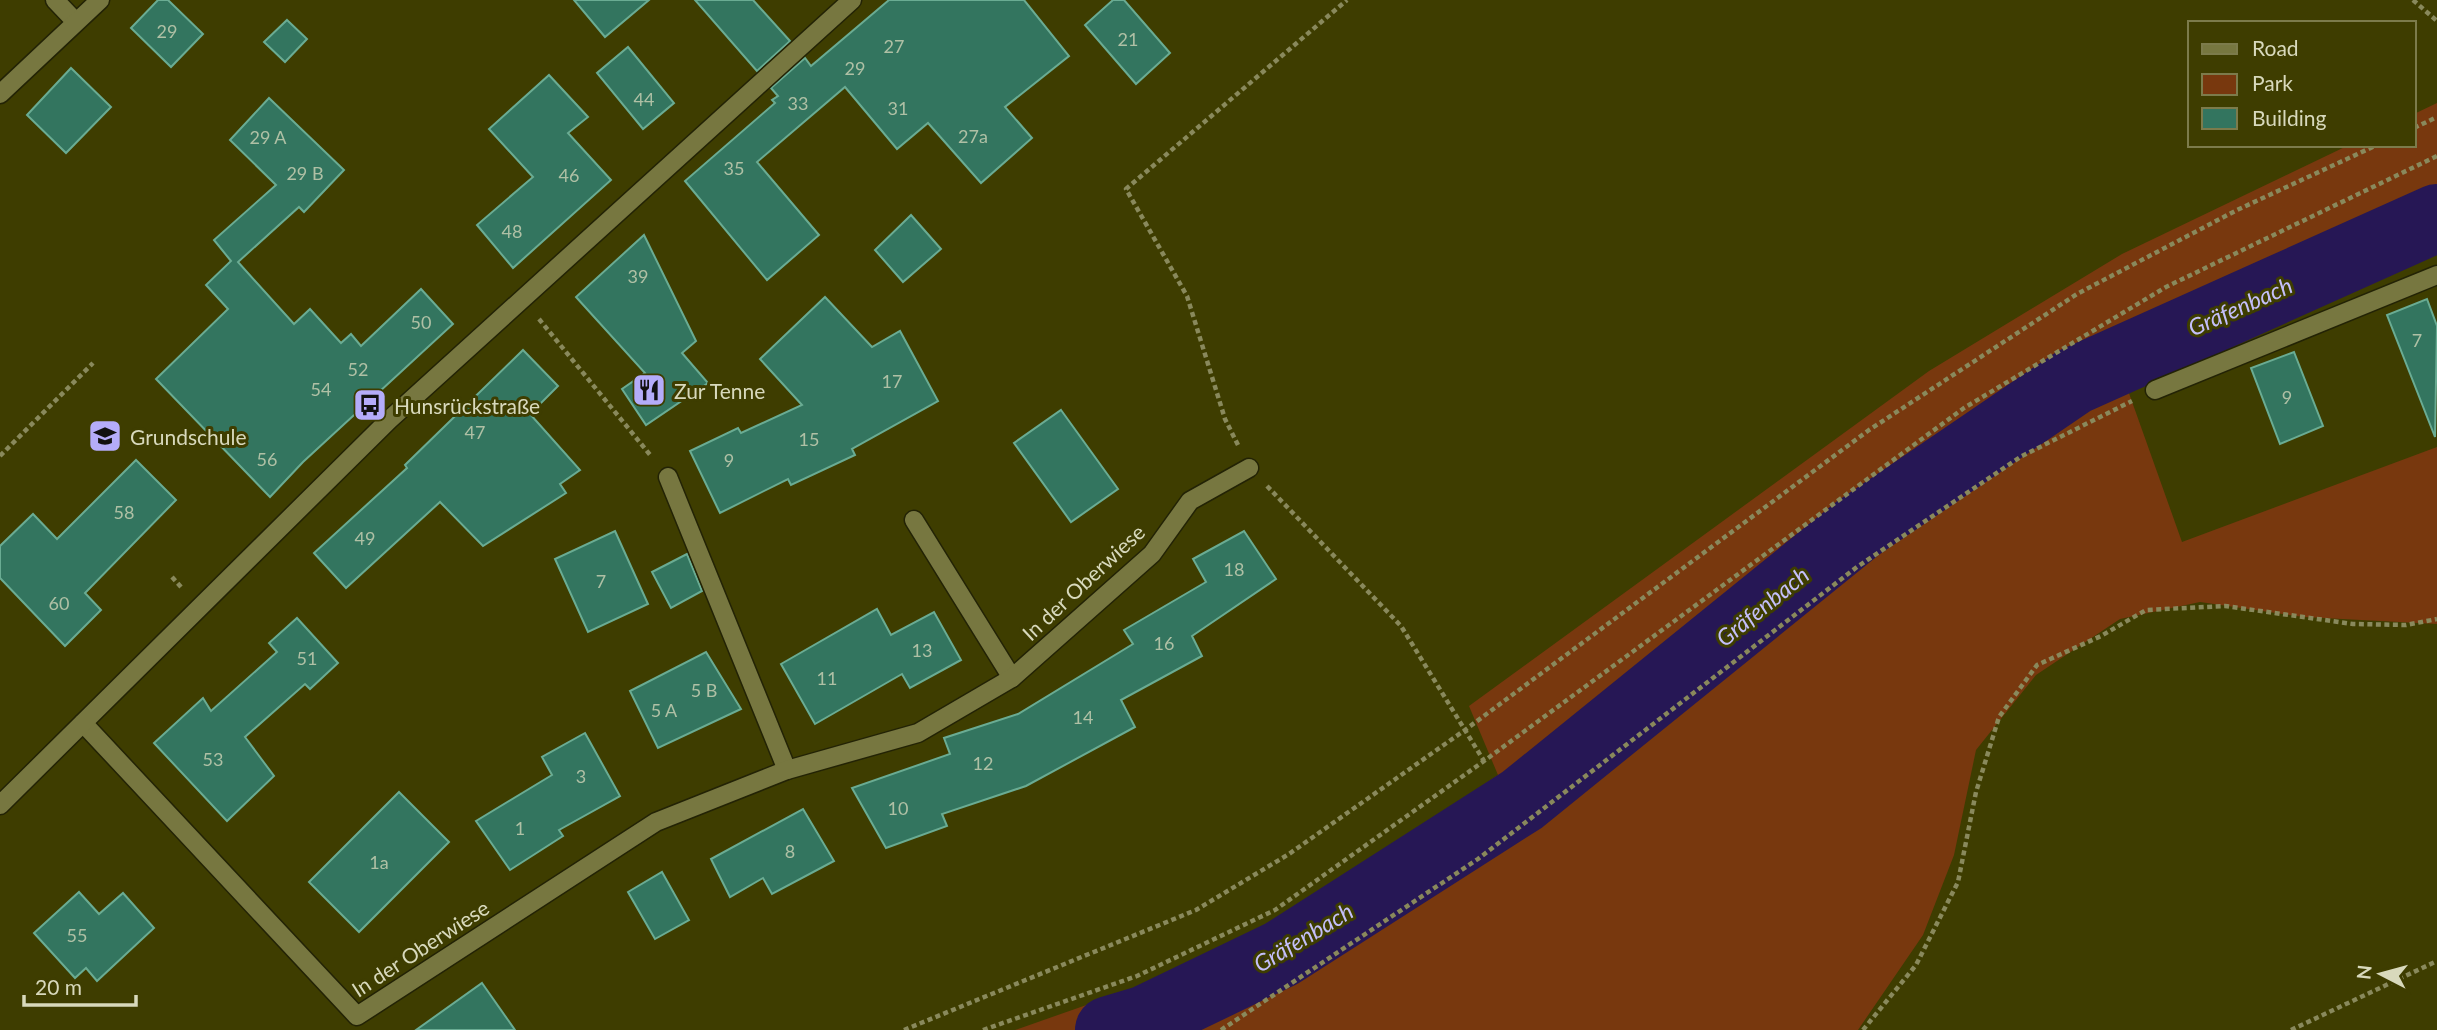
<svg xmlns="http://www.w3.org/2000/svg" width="2437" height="1030" viewBox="0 0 2437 1030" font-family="Lato,sans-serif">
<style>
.green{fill:#78380e}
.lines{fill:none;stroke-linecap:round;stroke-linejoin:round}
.river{stroke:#261755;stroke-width:68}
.building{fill:#33755f;stroke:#6aac93;stroke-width:2}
.street-casing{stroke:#232305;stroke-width:21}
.path{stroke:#89895c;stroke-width:4.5;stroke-dasharray:5 3.5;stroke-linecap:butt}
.street{stroke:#777740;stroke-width:18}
.labels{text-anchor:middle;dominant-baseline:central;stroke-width:6;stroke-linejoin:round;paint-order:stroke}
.number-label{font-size:18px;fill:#afc0a5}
.poi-label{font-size:21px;fill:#d8d9bc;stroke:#3e3d00;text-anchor:start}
.street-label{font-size:21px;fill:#d8d9bc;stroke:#3e3d00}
.water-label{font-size:23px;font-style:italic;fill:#c4bffa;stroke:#3e3d00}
</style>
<rect width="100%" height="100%" fill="#3e3d00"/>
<polygon class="green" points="2437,103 2437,252 2125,382 2182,542 2437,447 2437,624 2304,617 2200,602 2120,619 2036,675 1976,750 1954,855 1923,935 1858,1030 1015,1030 1178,973 1277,923 1498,775 1469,706 1929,371 2122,254 2349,145 2414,145 2414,114"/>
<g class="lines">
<polyline class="river" points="1109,1030 1146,1019 1281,954 1522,800 1858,528 2074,381 2437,218"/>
</g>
<g class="building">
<polygon points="158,0 168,0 203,34 171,67 131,28"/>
<polygon points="574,0 649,0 605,37"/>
<polygon points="695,0 753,0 790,41 757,71"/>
<polygon points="889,0 1024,0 1069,56 1005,107 1032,138 981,183 928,123 897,149 845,87 757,162 819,235 767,280 685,181 775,103 772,100 778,96 771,88 805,58 811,66"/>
<polygon points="1113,0 1124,0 1170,53 1136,84 1085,25"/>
<polygon points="287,20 307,39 285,62 264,42"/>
<polygon points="628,47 674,103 643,129 597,73"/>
<polygon points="71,68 111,107 66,153 27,115"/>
<polygon points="549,75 588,117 568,133 611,180 513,268 477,225 533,177 489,129"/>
<polygon points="269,98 344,170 304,212 299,207 238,262 294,324 310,309 341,343 351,334 361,346 421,289 453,324 303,462 270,497 156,379 228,309 206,285 231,261 214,240 276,185 230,140"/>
<polygon points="911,215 941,249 903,282 875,250"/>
<polygon points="644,235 696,341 682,353 708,383 646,425 622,389 645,373 576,297"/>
<polygon points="825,297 872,347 900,331 938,401 852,449 855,455 791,485 788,479 720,513 690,451 738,428 741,433 802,405 760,359"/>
<polygon points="2427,299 2437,326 2435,437 2387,315"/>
<polygon points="523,350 558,386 530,414 580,470 560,484 566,493 483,546 440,502 346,588 314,553 407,468 405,465"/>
<polygon points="2294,352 2323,426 2280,444 2251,368"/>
<polygon points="1061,410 1118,489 1071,522 1014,443"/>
<polygon points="136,460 176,500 85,593 101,610 65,646 0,578 0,546 33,514 57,539"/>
<polygon points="615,531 648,604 588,632 555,559"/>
<polygon points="1244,531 1276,579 1192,636 1202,656 1121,700 1135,727 1026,786 942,814 947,826 886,848 852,788 950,754 944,738 1018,714 1133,644 1124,630 1206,582 1193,559"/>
<polygon points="687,554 702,591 671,608 652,572"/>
<polygon points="877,609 891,635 934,612 961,660 910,688 902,674 815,724 781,664"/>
<polygon points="297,618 338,663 310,689 305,684 245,737 274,776 227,821 154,743 203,698 211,711 277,652 269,643"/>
<polygon points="706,652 741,709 658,748 630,691"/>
<polygon points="585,733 620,796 559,830 563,836 510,870 476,821 552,775 542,757"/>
<polygon points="399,792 449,842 359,932 309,882"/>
<polygon points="803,809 834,861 772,894 763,878 730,897 711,859"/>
<polygon points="662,872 689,920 655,939 628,892"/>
<polygon points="79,892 99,914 123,893 154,928 97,981 86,968 75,978 34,933"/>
<polygon points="482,983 515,1030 416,1030"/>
</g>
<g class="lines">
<defs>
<g id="street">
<polyline points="55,0 75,21"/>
<polyline points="0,94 100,0"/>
<polyline points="2155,390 2437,275"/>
<polyline points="668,477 787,770"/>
<polyline points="914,520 1012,678"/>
<polyline points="83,723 357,1016 656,822 787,770 918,733 1012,678 1152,554 1190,501 1249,468"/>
<polyline points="0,805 389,420 852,0"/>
</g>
</defs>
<use href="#street" class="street-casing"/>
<g class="path">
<polyline points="2413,0 2437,21"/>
<polyline points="2414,128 2437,117"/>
<polyline points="539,319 651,456"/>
<polyline points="1238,445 1225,419 1187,296 1126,189 1347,0"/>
<polyline points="0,456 93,363"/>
<polyline points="1267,486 1401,626 1484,761"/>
<polyline points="172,577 181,587"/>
<polyline points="904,1030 1196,910 1289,854 1465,730 1869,430 2077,294 2237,210 2377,145"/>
<polyline points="983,1030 1137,976 1275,910 1484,761 1964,408 2166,287 2437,156"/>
<polyline points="1221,1030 1478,859 1857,567 2022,456 2132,401"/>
<polyline points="1863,1030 1916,965 1958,882 1976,792 1999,717 2037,665 2101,636 2146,610 2225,606 2353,624 2406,625 2437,619"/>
<polyline points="2291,1030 2437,961"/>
</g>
<use href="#street" class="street"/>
</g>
<defs>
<symbol id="restaurant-square" viewBox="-11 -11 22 22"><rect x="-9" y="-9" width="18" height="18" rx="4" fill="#b4acf9" stroke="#3e3d00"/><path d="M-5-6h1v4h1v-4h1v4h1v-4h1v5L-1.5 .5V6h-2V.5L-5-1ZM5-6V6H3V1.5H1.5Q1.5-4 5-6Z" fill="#111"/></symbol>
<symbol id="bus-square" viewBox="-11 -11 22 22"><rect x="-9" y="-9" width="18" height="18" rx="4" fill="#b4acf9" stroke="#3e3d00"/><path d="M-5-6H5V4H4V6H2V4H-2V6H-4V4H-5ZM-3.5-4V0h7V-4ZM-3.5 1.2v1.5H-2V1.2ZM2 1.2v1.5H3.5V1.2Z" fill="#111"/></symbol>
<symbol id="school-square" viewBox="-11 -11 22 22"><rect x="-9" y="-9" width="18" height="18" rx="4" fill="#b4acf9" stroke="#3e3d00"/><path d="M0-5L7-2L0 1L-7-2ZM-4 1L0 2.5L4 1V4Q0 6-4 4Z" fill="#111"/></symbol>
</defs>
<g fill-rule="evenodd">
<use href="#restaurant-square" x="630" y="371" width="38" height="38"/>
<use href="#bus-square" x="351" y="386" width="38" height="38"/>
<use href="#school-square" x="86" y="417" width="38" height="38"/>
</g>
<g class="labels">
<g class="number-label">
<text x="167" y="31">29</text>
<text x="1128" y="39">21</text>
<text x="894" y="46">27</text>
<text x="855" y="68">29</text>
<text x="644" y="99">44</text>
<text x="798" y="103">33</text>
<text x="898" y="108">31</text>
<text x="973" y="136">27a</text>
<text x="268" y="137">29 A</text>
<text x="734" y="168">35</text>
<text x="305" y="173">29 B</text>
<text x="569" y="175">46</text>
<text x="512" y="231">48</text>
<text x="638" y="276">39</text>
<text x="421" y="322">50</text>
<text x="2417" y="340">7</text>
<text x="358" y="369">52</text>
<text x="892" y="381">17</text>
<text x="321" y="389">54</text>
<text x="2287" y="397">9</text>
<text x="475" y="432">47</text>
<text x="809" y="439">15</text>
<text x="267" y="459">56</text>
<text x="729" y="460">9</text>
<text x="124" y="512">58</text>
<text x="365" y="538">49</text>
<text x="1234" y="569">18</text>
<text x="601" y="581">7</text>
<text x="59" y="603">60</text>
<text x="1164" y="643">16</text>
<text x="922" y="650">13</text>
<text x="307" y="658">51</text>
<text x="827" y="678">11</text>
<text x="704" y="690">5 B</text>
<text x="664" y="710">5 A</text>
<text x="1083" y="717">14</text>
<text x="213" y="759">53</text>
<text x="983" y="763">12</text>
<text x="581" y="776">3</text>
<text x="898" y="808">10</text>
<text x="520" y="828">1</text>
<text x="790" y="851">8</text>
<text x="379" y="862">1a</text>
<text x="77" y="935">55</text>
</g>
<g class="poi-label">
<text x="674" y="390">Zur Tenne</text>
<text x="394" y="405">Hunsrückstraße</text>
<text x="130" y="436">Grundschule</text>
</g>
<g class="street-label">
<text transform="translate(1083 582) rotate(-43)">In der Oberwiese</text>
<text transform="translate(420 948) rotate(-33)">In der Oberwiese</text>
</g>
<g class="water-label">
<text transform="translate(2240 306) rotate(-24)">Gräfenbach</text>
<text transform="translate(1762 606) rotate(-39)">Gräfenbach</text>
<text transform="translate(1303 937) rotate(-31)">Gräfenbach</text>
</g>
</g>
<rect x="2188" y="21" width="228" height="126" fill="#3e3d00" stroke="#7c7b4b" stroke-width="2"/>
<rect x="2202" y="44" width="35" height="10" fill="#777740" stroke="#7c7b4b" stroke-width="2"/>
<text x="2252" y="56" font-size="21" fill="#d8d9bc">Road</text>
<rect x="2202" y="74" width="35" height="21" fill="#78380e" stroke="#7c7b4b" stroke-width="2"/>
<text x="2252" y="91" font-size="21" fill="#d8d9bc">Park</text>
<rect x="2202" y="108" width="35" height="21" fill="#33755f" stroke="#7c7b4b" stroke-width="2"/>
<text x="2252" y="126" font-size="21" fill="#d8d9bc">Building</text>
<g transform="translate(2381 974) rotate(276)" stroke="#3e3d00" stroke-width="5" paint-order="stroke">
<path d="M0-5L12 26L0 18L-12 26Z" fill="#d8d9bc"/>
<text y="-10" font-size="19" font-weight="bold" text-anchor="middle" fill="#d8d9bc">N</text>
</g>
<path d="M24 995v10h112v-10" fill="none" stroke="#d8d9bc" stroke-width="3.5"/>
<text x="35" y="995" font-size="21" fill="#d8d9bc" stroke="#3e3d00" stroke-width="5" paint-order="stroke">20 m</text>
</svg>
